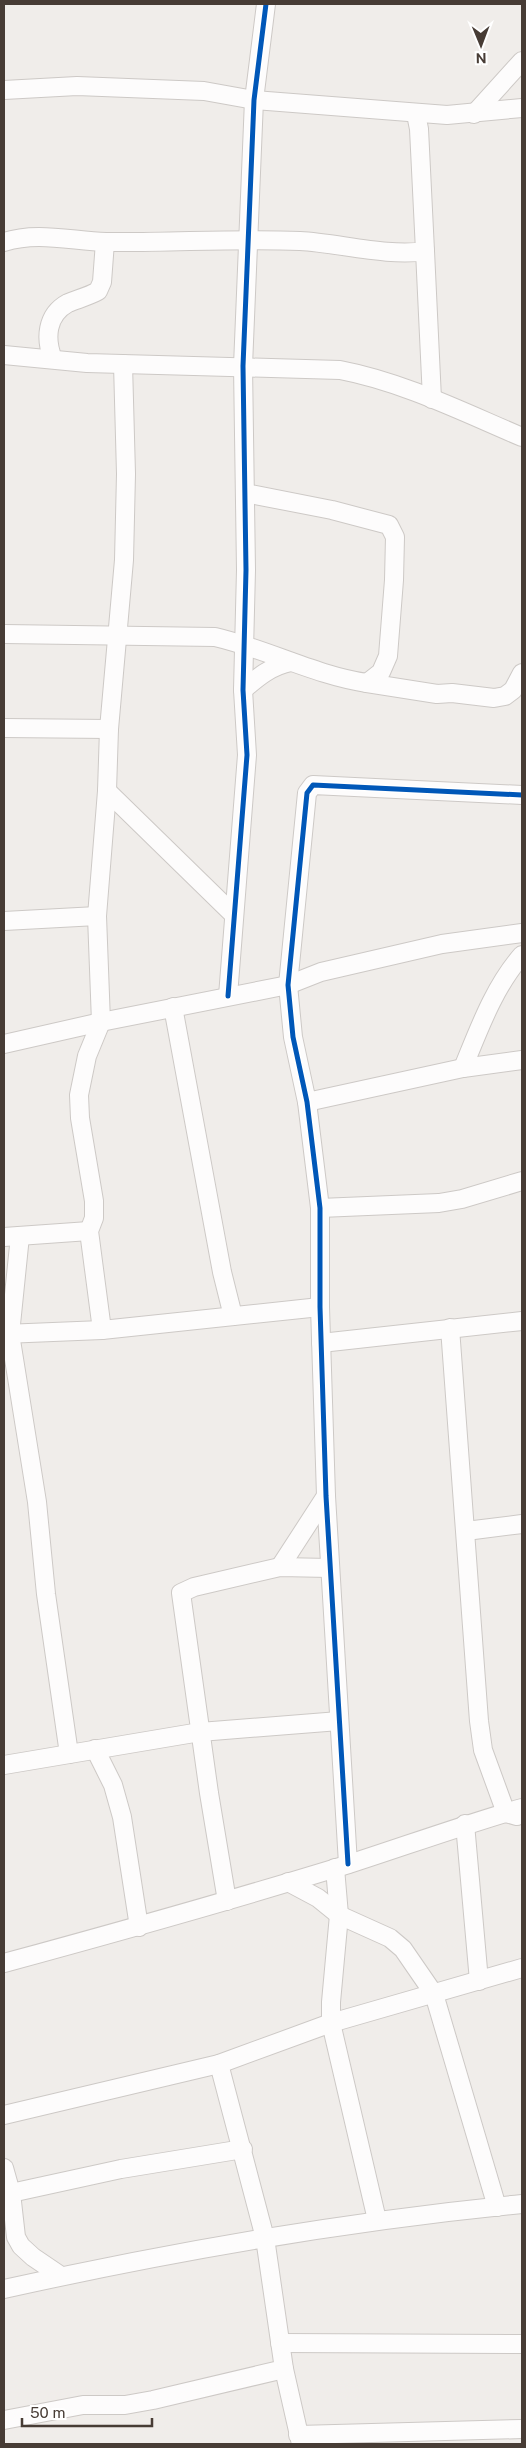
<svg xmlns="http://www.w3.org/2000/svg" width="526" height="2448" viewBox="0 0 526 2448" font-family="'Public Sans',sans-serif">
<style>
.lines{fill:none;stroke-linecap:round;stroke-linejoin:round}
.minor-casing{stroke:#cdc9c6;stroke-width:20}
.minor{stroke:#fdfcfc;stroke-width:18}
.cycleway-casing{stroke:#fff;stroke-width:8}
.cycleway{stroke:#0057b8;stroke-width:5}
</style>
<rect width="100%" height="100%" fill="#f0edea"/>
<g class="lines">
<defs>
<g id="minor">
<polyline points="4,90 77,86 204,91 254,100 447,115 522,108"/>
<polyline points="474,114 522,61"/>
<path d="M4 242C37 231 72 241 106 242 171 243 236 238 300 241 338 243 389 257 425 251L419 129 416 114"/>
<polyline points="425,251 432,399"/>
<path d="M4 355 87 363 340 370C403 382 463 412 522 437"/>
<path d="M53 359C45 339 46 315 68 303 78 299 89 296 98 291L102 282 105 242"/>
<path d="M4 634 215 637C267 649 314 675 367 683L381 672 388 656 394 580 395 537 389 525 332 510 245 493"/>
<polyline points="367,683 437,694 452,693 494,698 505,696 513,690 522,673"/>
<path d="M243 690C258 677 271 666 291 662"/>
<polyline points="4,728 109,729"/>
<polyline points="107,791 234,915"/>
<polyline points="4,921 97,916"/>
<polyline points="228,996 247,755 243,690 246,570 243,366 254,100 266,4"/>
<polyline points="173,1007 222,1272 233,1316"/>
<polyline points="4,1044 101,1022 288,985 321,972 442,944 522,933"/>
<path d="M463 1068C479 1029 494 987 522 955"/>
<polyline points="307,1102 463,1068 522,1060"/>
<polyline points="320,1208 439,1203 462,1199 522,1181"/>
<polyline points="20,1236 10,1334 37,1502 46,1594 69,1754"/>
<polyline points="4,1237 89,1231"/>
<polyline points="450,1328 479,1721 483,1750 506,1813 517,1816"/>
<polyline points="102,1330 89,1231 94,1218 94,1201 80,1118 79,1095 87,1056 101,1022 97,916 107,791 109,729 124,560 126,474 123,364"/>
<polyline points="4,1334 102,1330 320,1307"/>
<polyline points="321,1343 522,1321"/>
<polyline points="466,1531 522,1524"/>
<polyline points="280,1567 326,1496"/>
<polyline points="95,1749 113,1785 122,1817 139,1927"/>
<polyline points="4,1765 200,1732 339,1721"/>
<polyline points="465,1824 479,1981"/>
<polyline points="348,1864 326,1496 320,1307 320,1208 307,1102 293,1037 288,985 307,793 313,785 522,795"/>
<polyline points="335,1868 339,1915 331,2002 331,2023 377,2220"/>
<polyline points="288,1882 318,1898 339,1915 390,1938 403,1949 434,1994 497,2207"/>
<polyline points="227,1901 209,1793 181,1593 194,1587 280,1567 329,1568"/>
<path d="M4 1963C118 1932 232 1900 346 1865 405 1846 463 1825 522 1808"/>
<polyline points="219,2064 265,2238 284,2369 301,2444"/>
<polyline points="4,2115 219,2064 331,2023 522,1968"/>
<polyline points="4,2168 11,2193 16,2237 21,2246 33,2257 61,2276"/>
<polyline points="11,2193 121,2169 243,2149"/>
<path d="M4 2289C175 2251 348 2221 522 2204"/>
<polyline points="280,2343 522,2344"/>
<polyline points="4,2420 83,2405 125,2405 153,2400 284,2369"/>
<polyline points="298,2435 522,2429"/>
</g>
</defs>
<use href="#minor" class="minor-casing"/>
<use href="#minor" class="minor"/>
<defs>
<g id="cycleway">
<polyline points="228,996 247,755 243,690 246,570 243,366 254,100 266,4"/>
<polyline points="348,1864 326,1496 320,1307 320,1208 307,1102 293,1037 288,985 307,793 313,785 522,795"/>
</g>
</defs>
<use href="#cycleway" class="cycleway-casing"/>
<use href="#cycleway" class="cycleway"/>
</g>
<rect width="526" height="2448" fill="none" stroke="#473c35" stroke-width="10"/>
<g transform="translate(481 45) rotate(179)" stroke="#ffffff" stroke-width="4" paint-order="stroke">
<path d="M0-4L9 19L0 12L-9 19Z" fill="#473c35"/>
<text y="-8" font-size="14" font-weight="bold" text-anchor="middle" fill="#473c35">N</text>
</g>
<path d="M22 2418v8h130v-8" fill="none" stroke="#473c35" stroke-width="2.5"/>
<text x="30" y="2418" font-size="15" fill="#473c35" stroke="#ffffff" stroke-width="4" paint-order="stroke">50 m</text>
</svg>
